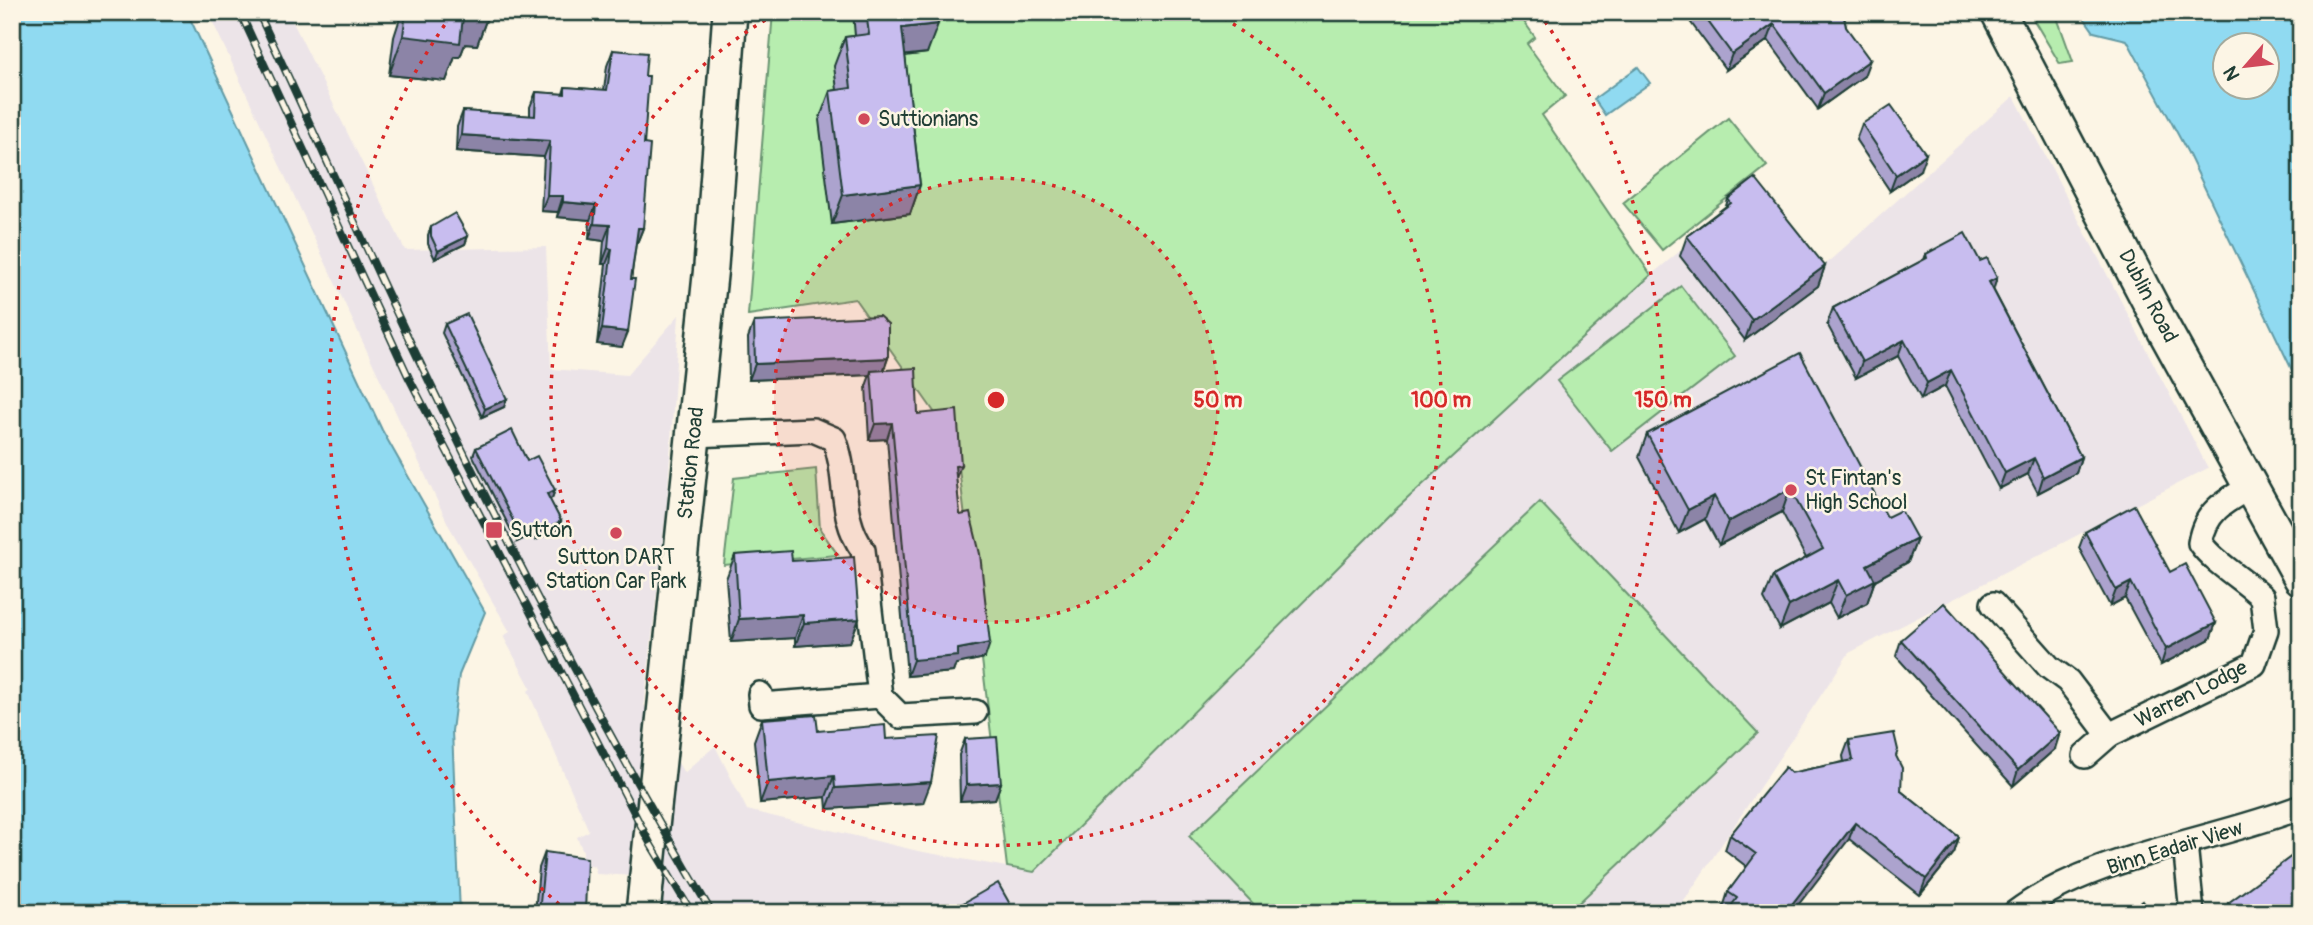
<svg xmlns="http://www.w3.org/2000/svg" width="2313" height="925" viewBox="0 0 2313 925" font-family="Pangolin,sans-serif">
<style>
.built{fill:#ece4e8}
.green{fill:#b7edaf;stroke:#6b9572;stroke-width:2}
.water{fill:#90daf1;stroke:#639ba5;stroke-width:2;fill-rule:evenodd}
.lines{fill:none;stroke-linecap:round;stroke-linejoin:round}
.minor-casing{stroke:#1f3d34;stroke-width:28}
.secondary-casing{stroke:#1f3d34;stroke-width:38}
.minor{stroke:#fcf5e5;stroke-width:23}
.secondary{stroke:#fcf5e5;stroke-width:33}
.rail-casing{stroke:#1f3d34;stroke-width:8}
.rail{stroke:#fcf5e5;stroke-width:5;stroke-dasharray:16;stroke-linecap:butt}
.wall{fill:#aca3ce;stroke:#1f3d34;stroke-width:2}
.shaded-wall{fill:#8c84a7;stroke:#1f3d34;stroke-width:2}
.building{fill:#c8bdef;stroke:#1f3d34;stroke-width:2}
.ring{fill:none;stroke:#d62828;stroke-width:3.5;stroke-dasharray:3.5 7}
.poi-dot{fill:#d1495b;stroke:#fcf5e5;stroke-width:2.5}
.labels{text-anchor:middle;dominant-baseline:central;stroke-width:5;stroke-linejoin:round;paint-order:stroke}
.poi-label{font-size:21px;fill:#1f3d34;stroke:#fcf5e5;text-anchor:start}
.street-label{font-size:21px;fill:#1f3d34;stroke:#fcf5e5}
.centre{fill:#d62828;stroke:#fcf5e5;stroke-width:3.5}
.ring-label{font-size:21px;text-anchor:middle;font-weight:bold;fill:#d62828;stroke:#fcf5e5;stroke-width:5;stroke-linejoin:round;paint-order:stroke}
</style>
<rect width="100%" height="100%" fill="#fcf5e5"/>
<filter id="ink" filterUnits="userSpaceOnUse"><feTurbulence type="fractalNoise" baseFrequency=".0143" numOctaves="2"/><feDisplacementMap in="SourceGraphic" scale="14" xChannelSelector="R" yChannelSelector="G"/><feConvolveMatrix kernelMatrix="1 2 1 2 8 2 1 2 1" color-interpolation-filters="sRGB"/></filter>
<g filter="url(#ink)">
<polygon class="built" points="208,12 288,12 405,250 546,247 551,369 627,375 679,315 667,503 644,705 684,773 715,746 747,810 918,851 1034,872 1394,511 1651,275 1750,193 1818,271 2014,96 2208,468 1849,653 1676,913 653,913 659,877 596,874 595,866 582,865 583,851 577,837 589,831 528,691 531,688 503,636 510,632 449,526"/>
<g class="green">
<polygon points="773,12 1517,12 1535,37 1527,44 1565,96 1542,115 1651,275 1394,511 1034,872 1007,867 956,443 855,299 748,315"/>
<polygon points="2029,12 2055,12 2073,62 2060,64"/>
<polygon points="1728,118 1767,166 1662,250 1623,203"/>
<polygon points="1681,286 1735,356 1612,451 1557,381"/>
<polygon points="816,469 820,529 838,555 724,565 734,478"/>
<polygon points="1540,502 1758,733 1568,913 1262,913 1189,836"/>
</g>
<g class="water">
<polygon points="12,12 187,12 382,430 485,612 459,675 452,731 460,913 12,913"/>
<path d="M2080 12H2301V383L2292 370 2188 153 2127 40 2094 32ZM2226 46H2268V88H2226Z"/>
<polygon points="1638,67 1650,83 1605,115 1594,99"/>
</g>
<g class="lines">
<defs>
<g id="minor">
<path d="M694 435 813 430 834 439C849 476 838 516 863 550L880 696"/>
<polyline points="1993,604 2049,667 2068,681 2109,735"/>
<polyline points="760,694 761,705 880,696 900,716 975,712"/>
<path d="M2085 756 2109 735 2254 664 2266 630 2262 597C2243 579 2214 563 2200 543 2205 511 2225 501 2252 486"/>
<polyline points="2185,844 2192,913"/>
<path d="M2015 913C2091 855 2212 842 2301 807"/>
</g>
<g id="secondary">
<polyline points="1998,12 2161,324 2301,578"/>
<polyline points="643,913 711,266 730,12"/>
</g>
</defs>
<use href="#minor" class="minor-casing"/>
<use href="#secondary" class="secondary-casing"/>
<use href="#minor" class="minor"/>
<use href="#secondary" class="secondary"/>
<defs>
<g id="rail">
<polyline points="240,12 409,378 651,845 692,913"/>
<path d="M258 12C301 103 342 195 384 286 483 499 592 710 712 913"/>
</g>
</defs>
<use href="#rail" class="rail-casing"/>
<use href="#rail" class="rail"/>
</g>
<g class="wall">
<polygon points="402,12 489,12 477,45 465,44 460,57 455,57 446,81 389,75 394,37"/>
<polygon points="853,12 936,12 927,53 905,56 920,185 910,214 832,224 819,120 830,91 837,90 834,66 845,37 855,36"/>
<polygon points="1683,12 1843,12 1846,27 1864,76 1818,109 1768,40 1726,70"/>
<polygon points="613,50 645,76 643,228 637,243 636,243 622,347 597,344 606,264 602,264 604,241 589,239 590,220 557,217 558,212 541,211 544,157 456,151 457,127 463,111 530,116 530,107 536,92 563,94 565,87 604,90 607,66"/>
<polygon points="1862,124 1920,170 1890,191 1856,140"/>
<polygon points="1728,199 1825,266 1818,286 1745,340 1680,256 1687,236 1726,206"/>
<polygon points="431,227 468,236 465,244 435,259 428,244 428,235"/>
<polygon points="1926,254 1993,289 2081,457 2076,473 2038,493 2028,474 1999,489 1945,386 1921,399 1898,356 1856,378 1827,324 1833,308 1924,260"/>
<polygon points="754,322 888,358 884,370 918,414 956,478 960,515 985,658 956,664 953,672 907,676 887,439 869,440 866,386 870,375 749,380 748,338"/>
<polygon points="445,324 504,407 482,417 442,333"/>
<polygon points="1647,434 1887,517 1917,539 1908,562 1875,580 1867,603 1837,618 1829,603 1780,629 1764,599 1773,576 1806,558 1782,512 1719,545 1705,519 1679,533 1639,457"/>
<polygon points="476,448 527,461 555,490 552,498 549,499 561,521 558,529 536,540 533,534 517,542 473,456"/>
<polygon points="2085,532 2170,572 2216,623 2210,639 2161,665 2125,598 2110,606 2079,548"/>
<polygon points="735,555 792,561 859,619 850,642 795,646 795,638 731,642 726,579"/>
<polygon points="1901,640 2055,749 2013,786 1896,656"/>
<polygon points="762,719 818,731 886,739 923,803 827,809 826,797 760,803 754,741"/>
<polygon points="965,739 1001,783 995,799 960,801 959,755"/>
<polygon points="1849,740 1896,756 1901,791 1959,837 1954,853 1920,895 1849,839 1727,911 1723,908 1728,892 1747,867 1725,850 1730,835 1791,773 1844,762 1843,756"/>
<polygon points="545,852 585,913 535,913 539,868"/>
<polygon points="2228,903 2301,913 2225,913"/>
</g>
<g class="shaded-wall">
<polygon points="473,12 489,12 477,45 465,44 460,57 455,57 446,81 389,75 403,36 463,17"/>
<polygon points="938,24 927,53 891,57 902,28"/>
<polygon points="1774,24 1768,40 1726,70 1732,54"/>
<polygon points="1870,60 1864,76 1818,109 1824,93"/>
<polygon points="461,135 550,141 544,157 456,151"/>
<polygon points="1926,154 1920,170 1890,191 1896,175"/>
<polygon points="920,185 910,214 832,224 843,195"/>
<polygon points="547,196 563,196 558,212 541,211"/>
<polygon points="563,202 596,205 590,220 557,217"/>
<polygon points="594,224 610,225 604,241 589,239"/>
<polygon points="638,228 643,228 637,243 633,243"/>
<polygon points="468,236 465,244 435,259 438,251"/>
<polygon points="608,248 612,249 606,264 602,264"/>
<polygon points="1825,266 1818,286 1745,340 1752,320"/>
<polygon points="1997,278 1992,294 1989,282"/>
<polygon points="602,329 628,332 622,347 597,344"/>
<polygon points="1904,340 1898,356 1856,378 1862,362"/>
<polygon points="888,358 882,374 871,371 870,375 749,380 755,364"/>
<polygon points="1951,370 1945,386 1921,399 1927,383"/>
<polygon points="507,399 504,407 482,417 485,409"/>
<polygon points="892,423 887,439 869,440 875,424"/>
<polygon points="2081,457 2076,473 2038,493 2043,477"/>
<polygon points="2034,458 2028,474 1999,489 2005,473"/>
<polygon points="961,465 955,481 955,466"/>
<polygon points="1790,489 1782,512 1719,545 1728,522"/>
<polygon points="555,490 552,498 544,502 547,494"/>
<polygon points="1714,496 1705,519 1679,533 1688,510"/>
<polygon points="561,521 558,529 536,540 539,532"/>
<polygon points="536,526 533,534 517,542 520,534"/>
<polygon points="1917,539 1908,562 1875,580 1867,603 1837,618 1846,595 1867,565"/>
<polygon points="1838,580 1829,603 1780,629 1789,606"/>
<polygon points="2131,582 2125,598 2110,606 2116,590"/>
<polygon points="803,615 795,638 731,642 739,619"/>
<polygon points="859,619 850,642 795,646 804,623"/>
<polygon points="2216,623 2210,639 2161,665 2166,649"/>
<polygon points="990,643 985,658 956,664 953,672 907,676 913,660 958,649"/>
<polygon points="2060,733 2055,749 2013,786 2018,770"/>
<polygon points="834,776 826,797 760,803 768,782"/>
<polygon points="931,782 923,803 827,809 835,788"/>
<polygon points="1001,783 995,799 960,801 966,785"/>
<polygon points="1855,823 1849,839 1792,913 1785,913"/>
<polygon points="1959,837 1954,853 1920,895 1926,879"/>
</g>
<g class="building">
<polygon points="406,12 475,12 474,18 463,17 460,43 403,36"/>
<polygon points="866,12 936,12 938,24 902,28 920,185 843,195 830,91 851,88 845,37 869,34"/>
<polygon points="1701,12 1843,12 1846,27 1870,60 1824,93 1774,24 1732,54"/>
<polygon points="613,50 647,53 645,76 649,76 644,144 650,145 643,228 638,228 631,279 635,279 628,332 602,329 612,249 608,248 610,225 594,224 596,205 563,202 563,196 547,196 550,141 461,135 463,111 535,116 536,92 565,94 565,87 607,90"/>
<polygon points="1891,105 1926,154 1896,175 1862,124"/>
<polygon points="1755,178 1825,266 1752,320 1687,236 1731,203 1728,199"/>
<polygon points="455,213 468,236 438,251 431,236 431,227"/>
<polygon points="1965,233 1980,261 1987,258 1997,278 1989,282 2081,457 2043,477 2034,458 2005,473 1951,370 1927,383 1904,340 1862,362 1833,308 1927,258 1926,254"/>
<polygon points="467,314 507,399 485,409 445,324"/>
<polygon points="879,316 888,324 888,358 755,364 754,322"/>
<polygon points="1800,353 1887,517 1901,510 1917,539 1867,565 1875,580 1846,595 1838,580 1789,606 1773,576 1823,549 1790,489 1728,522 1714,496 1688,510 1647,434"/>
<polygon points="916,368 918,414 957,410 961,465 955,466 960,515 970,513 980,554 990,643 958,649 958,656 913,660 892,423 875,424 871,371"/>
<polygon points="512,430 527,461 537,456 555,490 547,494 561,521 539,532 536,526 520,534 476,448"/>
<polygon points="2134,505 2170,572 2185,564 2216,623 2166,649 2131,582 2116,590 2085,532"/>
<polygon points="791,551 792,561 854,557 859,619 804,623 803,615 739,619 735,555"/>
<polygon points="1944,603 2060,733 2018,770 1901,640"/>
<polygon points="816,715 818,731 885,725 886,739 939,736 931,782 835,788 834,776 768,782 762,719"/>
<polygon points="1894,733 1898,750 1896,756 1902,768 1901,791 1959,837 1926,879 1855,823 1785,913 1726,913 1737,898 1728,892 1756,854 1730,835 1785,767 1791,773 1853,760 1849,740"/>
<polygon points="997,737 1001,783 966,785 965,739"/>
<polygon points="2300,850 2301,913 2235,913 2228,903"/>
<polygon points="545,852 587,858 585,913 539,913"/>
<polygon points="998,883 1015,913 946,913"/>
<polygon points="2143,901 2151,913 2127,913"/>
</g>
</g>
<circle cx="996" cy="400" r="222" fill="#d62828" fill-opacity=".12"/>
<g class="ring">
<circle cx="996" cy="400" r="222"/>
<path d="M1215 13A445 445 0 1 1 777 13"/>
<path d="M567 911A667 667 0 0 1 453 13M1539 13A667 667 0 0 1 1425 911"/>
</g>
<g class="poi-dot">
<circle cx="864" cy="119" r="7"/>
<circle cx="1791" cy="490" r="7"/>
<rect x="485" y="521" width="18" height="18" rx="3.5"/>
<circle cx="616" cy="533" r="7"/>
</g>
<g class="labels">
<g class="poi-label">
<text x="878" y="119">Suttionians</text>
<text x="1805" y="478">St Fintan's<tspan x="1805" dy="24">High School</tspan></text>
<text x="510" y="530">Sutton</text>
<text x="616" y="557" text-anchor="middle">Sutton DART<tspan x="616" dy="24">Station Car Park</tspan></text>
</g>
<g class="street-label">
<text transform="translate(2148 296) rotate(62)">Dublin Road</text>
<text transform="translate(691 463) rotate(-84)">Station Road</text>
<text transform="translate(2191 694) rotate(-27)">Warren Lodge</text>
<text transform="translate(2175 848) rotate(-17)">Binn Eadair View</text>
</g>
</g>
<circle cx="996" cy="400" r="10" class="centre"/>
<g class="ring-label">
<text x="1218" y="407">50 m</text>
<text x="1441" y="407">100 m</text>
<text x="1663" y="407">150 m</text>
</g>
<rect width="2313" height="925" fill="none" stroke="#fcf5e5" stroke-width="42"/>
<rect x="21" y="21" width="2271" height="883" fill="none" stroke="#1f3d34" stroke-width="2.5" filter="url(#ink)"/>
<g transform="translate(2246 66) rotate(242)"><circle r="33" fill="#fcf5e5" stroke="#a4ab9e" stroke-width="2"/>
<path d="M0-5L12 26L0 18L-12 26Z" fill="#d1495b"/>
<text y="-10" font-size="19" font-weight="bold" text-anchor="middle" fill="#1f3d34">N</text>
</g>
</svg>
